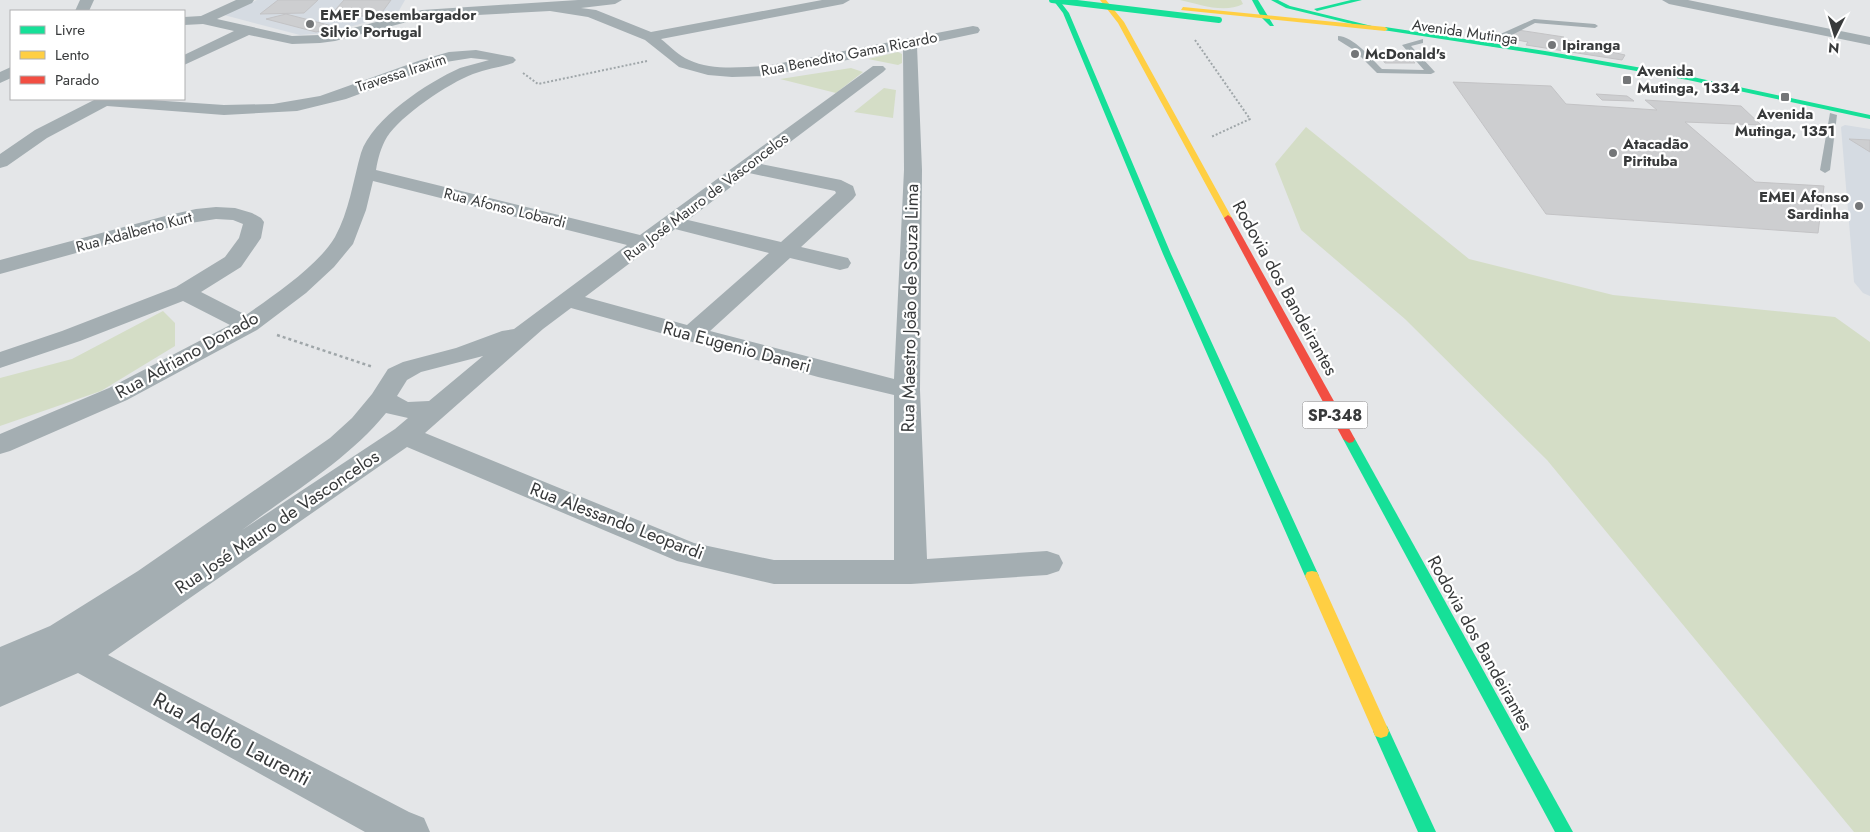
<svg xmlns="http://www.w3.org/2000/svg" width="1870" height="832" viewBox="0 0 1870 832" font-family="Jost,sans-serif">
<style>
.built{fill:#d5dbe2}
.green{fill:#d4ddc6}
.building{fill:#cdced0;stroke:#c3c3c5}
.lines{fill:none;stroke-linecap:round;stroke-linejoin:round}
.path-far1{stroke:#9fa6a9;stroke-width:2;stroke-dasharray:2 2;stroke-linecap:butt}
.path{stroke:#9fa6a9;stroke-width:2.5;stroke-dasharray:3 3;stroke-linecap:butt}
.lane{fill:#a4aeb2;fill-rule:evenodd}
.street{fill:#a4aeb2;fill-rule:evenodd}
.fast{fill:#16e098;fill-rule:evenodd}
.slow{fill:#ffcf43;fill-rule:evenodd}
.jam{fill:#f24e42;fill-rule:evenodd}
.fast-bridge{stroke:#16e098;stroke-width:6}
.poi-dot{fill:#747678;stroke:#fff;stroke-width:2}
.labels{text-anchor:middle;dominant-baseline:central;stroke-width:4.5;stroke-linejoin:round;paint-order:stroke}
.far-poi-label{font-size:15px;font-weight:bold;fill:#383a3b;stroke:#fff;text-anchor:start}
.far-street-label{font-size:15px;fill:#383a3b;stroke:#fff}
.shield{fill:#fff;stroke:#747576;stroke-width:1}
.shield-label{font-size:16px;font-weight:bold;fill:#383a3b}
.street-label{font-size:18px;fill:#383a3b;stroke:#fff}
.near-street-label{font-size:21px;fill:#383a3b;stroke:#fff}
</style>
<rect width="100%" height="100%" fill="#e4e6e8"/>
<g class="built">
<polygon points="257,0 405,0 397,14 327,33 300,35 224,15"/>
<polygon points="1845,125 1870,129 1870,296 1863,293 1854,282 1841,127"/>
</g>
<g class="green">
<path d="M1180 0H1241L1243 4C1224 14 1199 4 1180 0Z"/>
<polygon points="898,52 902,54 902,63 898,65 868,59"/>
<polygon points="851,68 863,72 836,93 780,79"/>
<polygon points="884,88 896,90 893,118 854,112"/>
<polygon points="1306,127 1469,259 1613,295 1835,317 1870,342 1870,832 1854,832 1547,460 1405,319 1301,230 1275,164"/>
<polygon points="163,311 175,323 175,346 101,391 0,426 0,378 72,359"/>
</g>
<g class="building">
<polygon points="278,0 318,0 304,13 260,14"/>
<polygon points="344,0 391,0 380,15 328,18"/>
<polygon points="286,14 336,27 316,32 266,19"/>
<polygon points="1518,30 1564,37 1562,39 1577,42 1576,44 1625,55 1622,60 1526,45 1528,42 1506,38"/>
<polygon points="1377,54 1407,55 1415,63 1385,63"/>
<polygon points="1453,82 1551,86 1566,104 1657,110 1645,100 1741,106 1761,125 1685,122 1755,182 1824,186 1818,233 1546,214"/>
<polygon points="1596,94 1627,96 1634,101 1602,100"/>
<polygon points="1849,139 1870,140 1870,152"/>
</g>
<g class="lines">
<g class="path-far1">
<polyline points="1195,40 1250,119 1211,137"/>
<polyline points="523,73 538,84 647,61"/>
</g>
<polyline class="path" points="277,335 373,367"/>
<g class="lane">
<polygon points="1534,19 1595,24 1598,26 1595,28 1535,23 1502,40 1494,47 1487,45 1496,36"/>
<path d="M1338 36C1353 36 1372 59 1382 69L1424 70 1402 45 1423 39V43L1411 46 1435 72 1431 74 1377 73 1354 50 1338 40Z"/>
<polygon points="1830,113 1837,115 1830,170 1825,173 1820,170"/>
</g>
<g class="street">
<polygon points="80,0 94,0 89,11 75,11"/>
<path d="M236 0H254L252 3 217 19 292 36 320 35 334 33 422 10 578 0H622L615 4 581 8 596 10 651 32 822 0H850L843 4 661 39C670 46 679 56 689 60 712 71 742 67 766 66L973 26 978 27 980 30 978 33 917 46 922 170 920 390 927 559 1047 551 1059 555 1063 563 1059 571 1047 575 911 584H774L677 561 407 447 108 655 409 812 424 818 430 832H365L78 673 0 707V647L50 626 138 571 330 438 352 418 372 394 388 369 403 362 456 348 502 331 514 329 627 245 373 181 366 210 353 244 334 267 306 293 257 330 127 400 10 451 0 454V434L109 388 230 325 183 301 80 341 0 368V352L62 331 176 287 225 257 239 238 243 224 233 220 216 219 178 225 0 274V260L169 215 196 209 216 207 235 208 252 213 261 218 264 222 261 238 241 267 201 292 246 315C274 295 318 266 335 237 349 212 353 181 361 153 372 119 428 82 460 68 469 65 480 63 489 60L471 58 446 62 346 99 297 111 224 115 107 106 47 138 7 166 0 168V154L35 130 96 99H136L224 105 273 104 320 96 421 60 449 52 476 50 513 57 516 60 513 63C500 67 486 69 473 74 449 83 400 116 387 137 381 147 378 158 376 170L640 235 873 66H883L886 69 883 72 761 164 841 180 853 186 856 195 853 199 801 247 848 258 851 263 848 268 840 270 790 258 710 331 894 379 904 170 903 49 766 76 732 77 708 75 679 67 645 40 588 17 550 11 422 18 335 41 320 43 292 44 249 35 184 65V55L234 31 203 24 184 25V17L201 16ZM749 173 835 191 836 193 781 242 688 220ZM675 229 769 253 687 325 585 297ZM571 308 818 377 894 395V560H774L694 543 425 433 543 329ZM483 356 429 401 408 402 397 396 407 380 421 372ZM386 413 408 418 395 429 242 530C290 494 348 460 386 413Z"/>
<polygon points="1662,0 1688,0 1870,37 1870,45 1669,4"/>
<polygon points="11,67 11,78 0,83 0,72"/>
</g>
<g class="fast">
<polygon points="1053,0 1059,0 1069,13 1171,254 1319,576 1317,580 1312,581 1307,580 1305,576 1163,254 1063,13"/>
<polygon points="1252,0 1258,0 1274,26 1270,26 1261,17"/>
<polygon points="1271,0 1278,0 1290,6 1380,28 1377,30 1286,8"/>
<polygon points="1351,0 1362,0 1317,11 1314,9"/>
<polygon points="1385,27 1545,51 1688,76 1870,115 1870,119 1688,80 1545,55 1383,30"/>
<polygon points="1349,435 1355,439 1573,832 1555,832 1343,439"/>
<polygon points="1381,724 1387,726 1436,832 1418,832 1373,731 1375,726"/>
</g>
<g class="slow">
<polygon points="1100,0 1106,0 1124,22 1232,218 1231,220 1228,221 1224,218 1118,23"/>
<polygon points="1183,7 1385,27 1388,29 1385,31 1181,10"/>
<polygon points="1312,571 1317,572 1319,576 1389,731 1387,736 1381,738 1375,736 1373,731 1305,576 1307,572"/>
</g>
<polygon class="jam" points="1228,215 1232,218 1355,439 1353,442 1349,443 1343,439 1224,218"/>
<polyline class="fast-bridge" points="1052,0 1219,20"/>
</g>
<g class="poi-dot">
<circle cx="310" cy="24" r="5"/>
<circle cx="1552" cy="45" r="5"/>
<circle cx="1355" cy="54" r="5"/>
<rect x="1622" y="75" width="10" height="10" rx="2.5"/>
<rect x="1780" y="92" width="10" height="10" rx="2.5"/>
<circle cx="1613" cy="153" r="5"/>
<circle cx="1859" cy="206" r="5"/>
</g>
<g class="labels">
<g class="far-poi-label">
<text x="320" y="15">EMEF Desembargador<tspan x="320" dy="17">Silvio Portugal</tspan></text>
<text x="1562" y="45">Ipiranga</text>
<text x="1365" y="54">McDonald's</text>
<text x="1637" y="71">Avenida<tspan x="1637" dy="17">Mutinga, 1334</tspan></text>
<text x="1785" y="114" text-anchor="middle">Avenida<tspan x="1785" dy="17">Mutinga, 1351</tspan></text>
<text x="1623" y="144">Atacadão<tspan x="1623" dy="17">Pirituba</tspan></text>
<text x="1849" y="197" text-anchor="end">EMEI Afonso<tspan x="1849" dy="17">Sardinha</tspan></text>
</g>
<g class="far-street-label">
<text transform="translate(1465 32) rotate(8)">Avenida Mutinga</text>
<text transform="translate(849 54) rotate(-11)">Rua Benedito Gama Ricardo</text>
<text transform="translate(401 73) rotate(-18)">Travessa Iraxim</text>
<text transform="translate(706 197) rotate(-37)">Rua José Mauro de Vasconcelos</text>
<text transform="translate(505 208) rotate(14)">Rua Afonso Lobardi</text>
<text transform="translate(134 232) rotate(-15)">Rua Adalberto Kurt</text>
</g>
<rect class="shield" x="1302.5" y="401.5" width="65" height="27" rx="4"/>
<g class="shield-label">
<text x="1335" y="415">SP-348</text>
</g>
<g class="street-label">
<text transform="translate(1285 288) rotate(61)">Rodovia dos Bandeirantes</text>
<text transform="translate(910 308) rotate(-89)">Rua Maestro João de Souza Lima</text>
<text transform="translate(737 347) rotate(15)">Rua Eugenio Daneri</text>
<text transform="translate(187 355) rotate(-29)">Rua Adriano Donado</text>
<text transform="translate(617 521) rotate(21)">Rua Alessando Leopardi</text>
<text transform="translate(277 522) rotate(-34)">Rua José Mauro de Vasconcelos</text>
<text transform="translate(1480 643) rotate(61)">Rodovia dos Bandeirantes</text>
</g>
<g class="near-street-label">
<text transform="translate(232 739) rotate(28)">Rua Adolfo Laurenti</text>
</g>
</g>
<rect x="10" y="10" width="175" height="90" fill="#ffffff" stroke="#afb0b1"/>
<rect x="20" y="26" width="25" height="8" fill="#16e098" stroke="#afb0b1"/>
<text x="55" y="35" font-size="15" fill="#383a3b">Livre</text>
<rect x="20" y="51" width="25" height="8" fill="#ffcf43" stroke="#afb0b1"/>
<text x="55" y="60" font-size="15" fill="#383a3b">Lento</text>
<rect x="20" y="76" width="25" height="8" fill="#f24e42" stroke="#afb0b1"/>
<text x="55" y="85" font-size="15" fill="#383a3b">Parado</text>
<g transform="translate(1835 35) rotate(185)" stroke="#ffffff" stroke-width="4" paint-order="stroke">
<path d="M0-4L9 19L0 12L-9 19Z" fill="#383a3b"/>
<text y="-8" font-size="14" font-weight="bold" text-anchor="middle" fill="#383a3b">N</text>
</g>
</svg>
